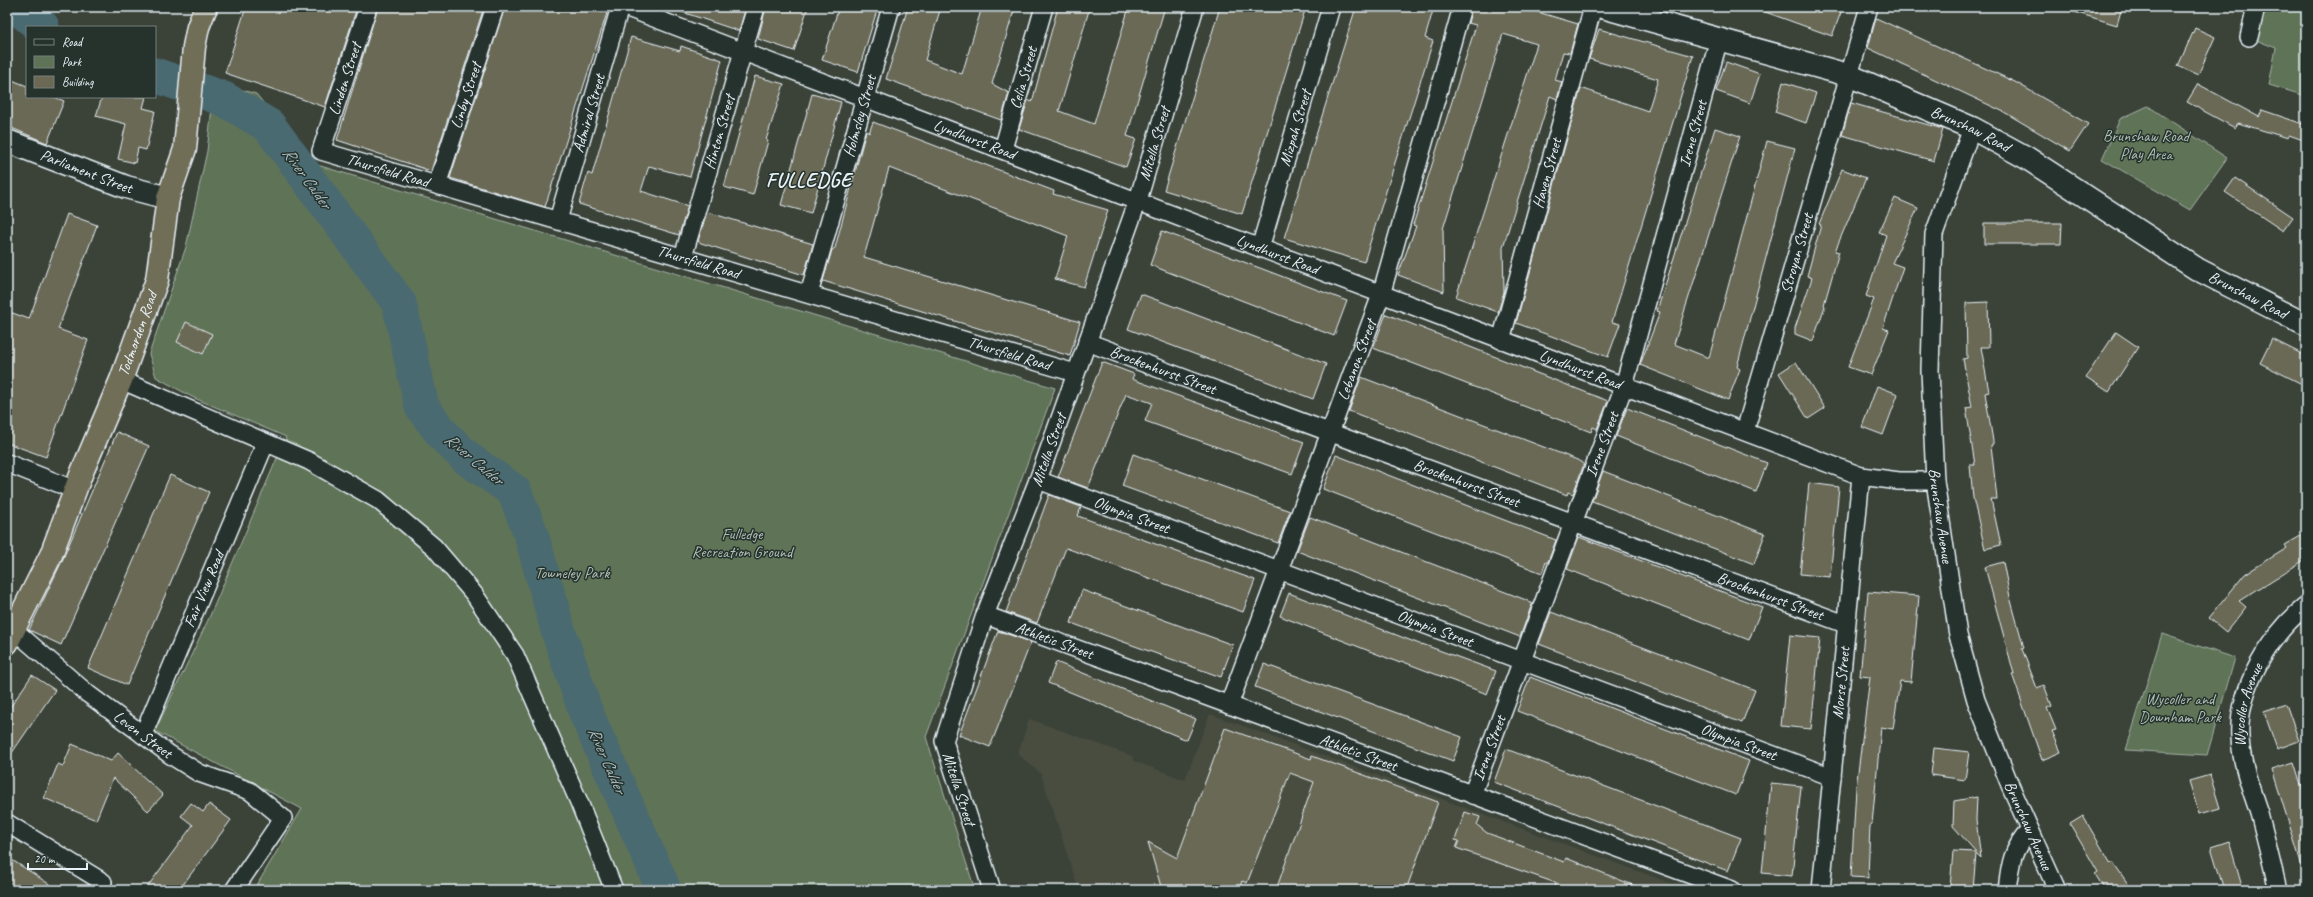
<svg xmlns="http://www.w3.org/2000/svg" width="2313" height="897" viewBox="0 0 2313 897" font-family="Caveat,sans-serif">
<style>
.built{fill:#494e41}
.green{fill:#5f7357;stroke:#a4b2a8}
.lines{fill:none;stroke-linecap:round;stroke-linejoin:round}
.river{stroke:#4a6a71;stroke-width:35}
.building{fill:#6b6954;stroke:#e8f1f8}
.street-casing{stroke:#e8f1f8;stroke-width:20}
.secondary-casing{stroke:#e8f1f8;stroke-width:25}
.highway-casing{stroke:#e8f1f8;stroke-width:25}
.street{stroke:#26332d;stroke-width:17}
.secondary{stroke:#26332d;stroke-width:22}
.highway{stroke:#716e59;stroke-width:22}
.labels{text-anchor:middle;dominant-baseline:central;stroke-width:3;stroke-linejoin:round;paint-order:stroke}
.street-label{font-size:16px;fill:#e8f1f8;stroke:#26332d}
.park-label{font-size:16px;fill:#b1bfb8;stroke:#26332d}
.water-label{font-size:17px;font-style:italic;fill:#a9bbc2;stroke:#26332d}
.district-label{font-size:20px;font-weight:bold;letter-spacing:1px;fill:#e8f1f8;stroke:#26332d}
</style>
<rect width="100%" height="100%" fill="#3b4339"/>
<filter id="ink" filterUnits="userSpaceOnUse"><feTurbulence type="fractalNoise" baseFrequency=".025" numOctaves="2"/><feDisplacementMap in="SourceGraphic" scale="8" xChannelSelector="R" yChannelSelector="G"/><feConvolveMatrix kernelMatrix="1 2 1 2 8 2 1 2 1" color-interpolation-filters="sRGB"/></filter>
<g filter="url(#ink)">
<polygon class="built" points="1210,714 1689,890 1079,890 1041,774 1018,754 1029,719 1132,756 1134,761 1185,780"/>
<g class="green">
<polygon points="2265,7 2306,7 2306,96 2269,85 2276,48 2256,40"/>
<polygon points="215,82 256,94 314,164 1055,388 926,737 975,890 254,890 302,809 155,731 209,618 286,437 192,397 156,377 149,354 186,247 207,151"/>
<polygon points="2148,106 2227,158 2190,210 2102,159 2120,119"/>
<polygon points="2162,634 2235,658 2207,755 2126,750"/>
</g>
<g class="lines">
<g class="river">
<polyline points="17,7 42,27"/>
<polyline points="155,75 224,99 269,126 399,303 422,407 444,436 468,459 514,491 531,534 558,630 586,713 664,890"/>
</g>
</g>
<g class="building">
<polygon points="246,7 357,7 325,107 225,73"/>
<polygon points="378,7 484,7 431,171 337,140"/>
<polygon points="505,7 587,7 607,13 545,207 450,178"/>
<polygon points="676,7 746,7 739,31 676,10"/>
<polygon points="766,7 808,7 794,51 758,39"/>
<polygon points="839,7 878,7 858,72 822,60"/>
<polygon points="908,7 941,7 925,60 962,74 982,7 1015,7 992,84 1009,93 1001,120 886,79"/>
<polygon points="1058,7 1090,7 1059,111 1094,124 1129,7 1165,7 1127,136 1136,139 1126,167 1019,129 1028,100 1032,102"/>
<polygon points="1220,7 1306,7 1242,214 1164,190"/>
<polygon points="1356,7 1434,7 1425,38 1433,41 1364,262 1284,238"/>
<polygon points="1472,7 1521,7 1578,24 1570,53 1563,52 1555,80 1562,82 1557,99 1550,96 1503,247 1504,292 1498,312 1456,297 1537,44 1503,34 1443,229 1444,292 1398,275 1416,226 1413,225 1476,25 1468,23"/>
<polygon points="1757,7 1843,7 1832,36 1757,9"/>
<polygon points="2072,7 2122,7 2117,25 2071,11"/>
<polygon points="1876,18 2015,82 2088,124 2070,151 2004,112 1868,48"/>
<polygon points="2195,28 2215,37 2198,75 2178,66"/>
<polygon points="1599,29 1693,56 1612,322 1620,324 1608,357 1516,323 1581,88 1648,111 1658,79 1589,59"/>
<polygon points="631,37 680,51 681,46 722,60 690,177 649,166 641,191 688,206 679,235 579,204 588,173 592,175"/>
<polygon points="1726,62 1760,74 1750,103 1716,91"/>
<polygon points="755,76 784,84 766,140 768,141 753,195 724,187"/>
<polygon points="7,78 27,86 27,97 54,97 64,101 47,143 7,126"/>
<polygon points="1783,82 1816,93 1806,123 1775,112"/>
<polygon points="2198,84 2259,117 2262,110 2306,125 2306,141 2289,135 2288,138 2238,123 2235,128 2187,102"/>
<polygon points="812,94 841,102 811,213 781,205"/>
<polygon points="102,97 146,97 143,108 155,111 146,150 138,148 135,163 118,159 126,124 96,116"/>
<polygon points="1851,103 1943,129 1934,161 1842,135"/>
<polygon points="873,122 1054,191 1053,194 1108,210 1084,287 1055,279 1068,236 889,168 864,257 1080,322 1070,356 823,281 832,250 835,248 866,131 869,133"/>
<polygon points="1715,128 1740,136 1674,344 1709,358 1767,141 1795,148 1737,367 1740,369 1728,400 1640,365 1660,312 1657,311"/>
<polygon points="1842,169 1866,178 1835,251 1839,252 1824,305 1825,306 1813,341 1795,334 1795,328 1812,278 1807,276 1821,225 1819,224"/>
<polygon points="2235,178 2293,217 2283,231 2225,192"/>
<polygon points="1895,198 1918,208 1892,263 1903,267 1883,328 1889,330 1871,375 1848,367 1874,299 1866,296 1886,235 1879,232"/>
<polygon points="707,212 813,244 804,275 701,243 698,241"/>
<polygon points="67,214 97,225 58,329 88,340 46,457 7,443 7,311 29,319"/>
<polygon points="1984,223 2062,223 2061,244 1984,244"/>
<polygon points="1162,231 1347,301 1334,336 1150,265"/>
<polygon points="1141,294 1326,364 1313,399 1128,329"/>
<polygon points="1988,302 1989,347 1981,347 1989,392 1985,393 1993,441 1993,444 1991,445 1997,499 1991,499 2001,545 1985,549 1973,498 1970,465 1975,465 1966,408 1972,407 1963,359 1967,358 1966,303"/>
<polygon points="1386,314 1608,401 1597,429 1593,427 1591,432 1373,348"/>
<polygon points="186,322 212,334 203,354 177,342"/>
<polygon points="2116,332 2138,347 2109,392 2086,377"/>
<polygon points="2272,339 2306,356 2306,386 2260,363"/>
<polygon points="1102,362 1134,374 1132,379 1304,442 1292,474 1145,421 1152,403 1126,394 1088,488 1058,477"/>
<polygon points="1796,362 1825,408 1808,419 1779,373"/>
<polygon points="1361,377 1580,461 1584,464 1573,494 1568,492 1567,495 1349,411"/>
<polygon points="1877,386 1898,394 1883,435 1862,427"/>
<polygon points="1627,408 1767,463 1756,492 1616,436"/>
<polygon points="117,432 149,446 61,645 29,630 62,561"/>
<polygon points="1133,454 1290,511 1278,543 1122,486"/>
<polygon points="1336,455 1556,540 1548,562 1546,562 1542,573 1323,489"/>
<polygon points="1603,471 1765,534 1754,564 1592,501"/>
<polygon points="170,475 209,492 127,685 88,668"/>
<polygon points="1809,483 1839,487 1830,577 1800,574"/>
<polygon points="1049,495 1081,507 1078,516 1255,580 1243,612 1066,548 1037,623 1006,612"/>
<polygon points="1310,517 1526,600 1532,604 1520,637 1297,551"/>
<polygon points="2306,533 2306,559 2239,601 2246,607 2226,632 2209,618 2245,574 2287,548 2285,545"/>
<polygon points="1579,537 1762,607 1749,640 1567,569"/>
<polygon points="2003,562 2010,597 2024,648 2022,649 2037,688 2044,685 2052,706 2047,708 2056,730 2052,731 2061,752 2042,760 2012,674 2014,674 1985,567"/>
<polygon points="1082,590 1233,645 1221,677 1071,623"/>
<polygon points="1868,592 1919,596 1911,682 1900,681 1893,729 1881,727 1872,824 1870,824 1868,878 1851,877 1856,788 1870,677 1860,676"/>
<polygon points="1289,593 1422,645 1422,644 1496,671 1487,694 1401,661 1400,663 1280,616"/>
<polygon points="1551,612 1755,690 1742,723 1539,644"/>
<polygon points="998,631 1031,642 990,747 959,735"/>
<polygon points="1790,635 1820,638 1811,729 1781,726"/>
<polygon points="1056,662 1196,719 1187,740 1048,683"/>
<polygon points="1264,664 1462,737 1453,761 1255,687"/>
<polygon points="32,675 55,690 7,760 7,712"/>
<polygon points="1530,677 1749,761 1736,795 1517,711"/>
<polygon points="2286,704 2299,741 2277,749 2264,712"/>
<polygon points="1225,728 1311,759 1312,756 1438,802 1406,890 1276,890 1314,782 1290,773 1247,883 1242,881 1239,890 1162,890 1148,842 1177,858"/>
<polygon points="72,744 111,761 118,753 163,795 148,811 113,778 96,820 44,798 58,764 63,766"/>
<polygon points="1934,748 1969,752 1965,780 1931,775"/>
<polygon points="1506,749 1741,838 1728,871 1494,782"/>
<polygon points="2294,762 2306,800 2306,866 2302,866 2272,769"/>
<polygon points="2210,775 2220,808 2199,814 2189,781"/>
<polygon points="1771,783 1801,786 1792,876 1762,873"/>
<polygon points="1977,797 1976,820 1981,858 1976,853 1973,890 1955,890 1955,888 1950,888 1953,851 1976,852 1953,826 1954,801"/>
<polygon points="191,803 203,812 209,804 231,820 179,890 145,890 193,825 181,816"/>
<polygon points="1465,812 1480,817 1477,825 1487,833 1564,862 1566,858 1645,890 1554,890 1556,883 1456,848 1459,841 1455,840"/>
<polygon points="2083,816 2111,864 2113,862 2132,890 2105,890 2095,874 2098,872 2070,824"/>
<polygon points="2229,841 2243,890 2224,890 2211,847"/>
<polygon points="7,857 34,874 58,890 14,890 7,885"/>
</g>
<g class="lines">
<defs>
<g id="street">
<path id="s1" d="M368 7 321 151 1075 373"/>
<path id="s2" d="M625 7 1861 476 1899 481H1935"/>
<polyline points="2249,37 2256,7"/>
<path id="s3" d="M1972 128 1934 234 1930 370 1935 481 1958 635 1976 700 2010 785 2057 890"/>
<path id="s4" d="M1003 149 1044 7"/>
<path id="s5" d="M437 185 495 7"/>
<path id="s6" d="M558 220 620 7"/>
<path id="s7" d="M1260 248 1331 7"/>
<path id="s8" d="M683 257 756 7"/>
<path id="s9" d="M809 294 891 7"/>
<path id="s10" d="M1501 340 1593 7"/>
<path id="s11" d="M1087 342 1845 624"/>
<polyline points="121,380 309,461 378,500 434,547 474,594 515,655 579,802 614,890"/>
<path id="s12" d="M1745 431 1869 7"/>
<polyline points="7,463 75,490"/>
<path id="s13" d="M1038 480 1832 777"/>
<path id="s14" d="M985 615 1732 890"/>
<path id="s15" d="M14 630 88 694 169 754 199 773 250 791 283 818 234 890"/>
<path id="s16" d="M1229 705 1381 295 1462 7"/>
<path id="s17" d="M143 735 265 444"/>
<path id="s18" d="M1472 795 1624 386 1719 39"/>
<polyline points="7,823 103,882"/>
<path id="s19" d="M992 890 944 741 985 615 1038 480 1138 200 1195 7"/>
<path id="s20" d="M1821 890 1861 476"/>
<path d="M2007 890C2010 864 2012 849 2030 830"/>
<path id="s21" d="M2278 890C2272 864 2266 839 2259 813 2251 789 2241 763 2240 737 2237 690 2270 634 2306 606"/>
</g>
<g id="secondary">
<path id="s22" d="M1602 7 1848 75 1972 128 2027 158 2197 269 2306 325"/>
<path id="s23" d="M7 141 126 187 168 198"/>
</g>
<g id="highway">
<path id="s24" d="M7 643 51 555 82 472 121 380 157 280 168 198 185 149 194 47 198 27 206 7"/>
</g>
</defs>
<use href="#street" class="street-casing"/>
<use href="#secondary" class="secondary-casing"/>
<use href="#highway" class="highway-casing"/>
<use href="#street" class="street"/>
<use href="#secondary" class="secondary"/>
<use href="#highway" class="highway"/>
</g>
</g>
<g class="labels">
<g class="street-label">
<text stroke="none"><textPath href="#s4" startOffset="74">Celia Street</textPath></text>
<text transform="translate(345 79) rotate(-72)">Linden Street</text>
<text stroke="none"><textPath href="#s5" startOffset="94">Linby Street</textPath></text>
<text stroke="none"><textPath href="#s6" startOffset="111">Admiral Street</textPath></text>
<text stroke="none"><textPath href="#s9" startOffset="185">Holmsley Street</textPath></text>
<text stroke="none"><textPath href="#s7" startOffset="125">Mizpah Street</textPath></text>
<text stroke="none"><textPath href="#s22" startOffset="389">Brunshaw Road</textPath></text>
<text stroke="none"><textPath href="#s8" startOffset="130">Hinton Street</textPath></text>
<text stroke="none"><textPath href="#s18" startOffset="698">Irene Street</textPath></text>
<text stroke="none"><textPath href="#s2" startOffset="374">Lyndhurst Road</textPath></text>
<text stroke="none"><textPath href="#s19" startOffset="790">Mitella Street</textPath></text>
<text stroke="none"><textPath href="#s1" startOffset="221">Thursfield Road</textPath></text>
<text stroke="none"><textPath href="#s23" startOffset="85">Parliament Street</textPath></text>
<text stroke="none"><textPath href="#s10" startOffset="173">Haven Street</textPath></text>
<text stroke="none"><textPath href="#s12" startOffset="185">Stroyan Street</textPath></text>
<text stroke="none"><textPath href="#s2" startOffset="698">Lyndhurst Road</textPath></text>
<text stroke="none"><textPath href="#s1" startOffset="545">Thursfield Road</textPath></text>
<text stroke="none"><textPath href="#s22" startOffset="713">Brunshaw Road</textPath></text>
<text stroke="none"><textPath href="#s24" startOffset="336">Todmorden Road</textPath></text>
<text stroke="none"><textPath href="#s1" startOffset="869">Thursfield Road</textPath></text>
<text stroke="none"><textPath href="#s16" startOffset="368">Lebanon Street</textPath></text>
<text stroke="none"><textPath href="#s11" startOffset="81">Brockenhurst Street</textPath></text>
<text stroke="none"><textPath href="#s2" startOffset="1022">Lyndhurst Road</textPath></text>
<text stroke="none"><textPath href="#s18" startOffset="374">Irene Street</textPath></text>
<text stroke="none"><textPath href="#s19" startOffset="466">Mitella Street</textPath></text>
<text stroke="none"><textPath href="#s11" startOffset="405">Brockenhurst Street</textPath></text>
<text stroke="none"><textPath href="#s13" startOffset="100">Olympia Street</textPath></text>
<text stroke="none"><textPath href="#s3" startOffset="395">Brunshaw Avenue</textPath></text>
<text stroke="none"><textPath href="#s17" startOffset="158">Fair View Road</textPath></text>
<text stroke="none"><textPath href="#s11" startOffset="729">Brockenhurst Street</textPath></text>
<text stroke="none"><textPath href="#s13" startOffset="424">Olympia Street</textPath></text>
<text stroke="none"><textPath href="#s14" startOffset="74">Athletic Street</textPath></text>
<text stroke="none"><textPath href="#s20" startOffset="208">Morse Street</textPath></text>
<text stroke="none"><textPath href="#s21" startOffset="191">Wycoller Avenue</textPath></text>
<text stroke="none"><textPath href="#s15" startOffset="166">Leven Street</textPath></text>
<text stroke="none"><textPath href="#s13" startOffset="748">Olympia Street</textPath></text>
<text stroke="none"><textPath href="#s18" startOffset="50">Irene Street</textPath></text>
<text stroke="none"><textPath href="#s14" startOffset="398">Athletic Street</textPath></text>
<text transform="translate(959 789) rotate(72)">Mitella Street</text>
<text stroke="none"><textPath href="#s3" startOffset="719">Brunshaw Avenue</textPath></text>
</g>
<g class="park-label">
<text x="2146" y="136">Brunshaw Road<tspan x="2146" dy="18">Play Area</tspan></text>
<text x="742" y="534">Fulledge<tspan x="742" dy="18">Recreation Ground</tspan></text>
<text x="572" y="573">Towneley Park</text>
<text x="2180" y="699">Wycoller and<tspan x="2180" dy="18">Downham Park</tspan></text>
</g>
<g class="water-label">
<text transform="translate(307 178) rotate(54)">River Calder</text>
<text transform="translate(474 459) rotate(40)">River Calder</text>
<text transform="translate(607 760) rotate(66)">River Calder</text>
</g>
<g class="district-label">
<text x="809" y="180">FULLEDGE</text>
</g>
</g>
<rect width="2313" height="897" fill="none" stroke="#26332d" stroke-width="24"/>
<rect x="12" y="12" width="2289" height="873" fill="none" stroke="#e8f1f8" stroke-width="1.5" filter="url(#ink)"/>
<rect x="26" y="26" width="130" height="72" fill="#26332d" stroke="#747f7e"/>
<rect x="34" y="39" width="20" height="6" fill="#26332d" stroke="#747f7e"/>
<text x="62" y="46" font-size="12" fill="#e8f1f8">Road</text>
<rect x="34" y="56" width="20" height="12" fill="#5f7357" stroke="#747f7e"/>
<text x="62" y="66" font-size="12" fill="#e8f1f8">Park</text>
<rect x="34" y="76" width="20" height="12" fill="#6b6954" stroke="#747f7e"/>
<text x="62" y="86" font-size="12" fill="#e8f1f8">Building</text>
<path d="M28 863v6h59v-6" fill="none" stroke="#e8f1f8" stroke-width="2"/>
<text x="34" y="863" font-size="12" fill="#e8f1f8" stroke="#26332d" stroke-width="3" paint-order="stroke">20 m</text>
</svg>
